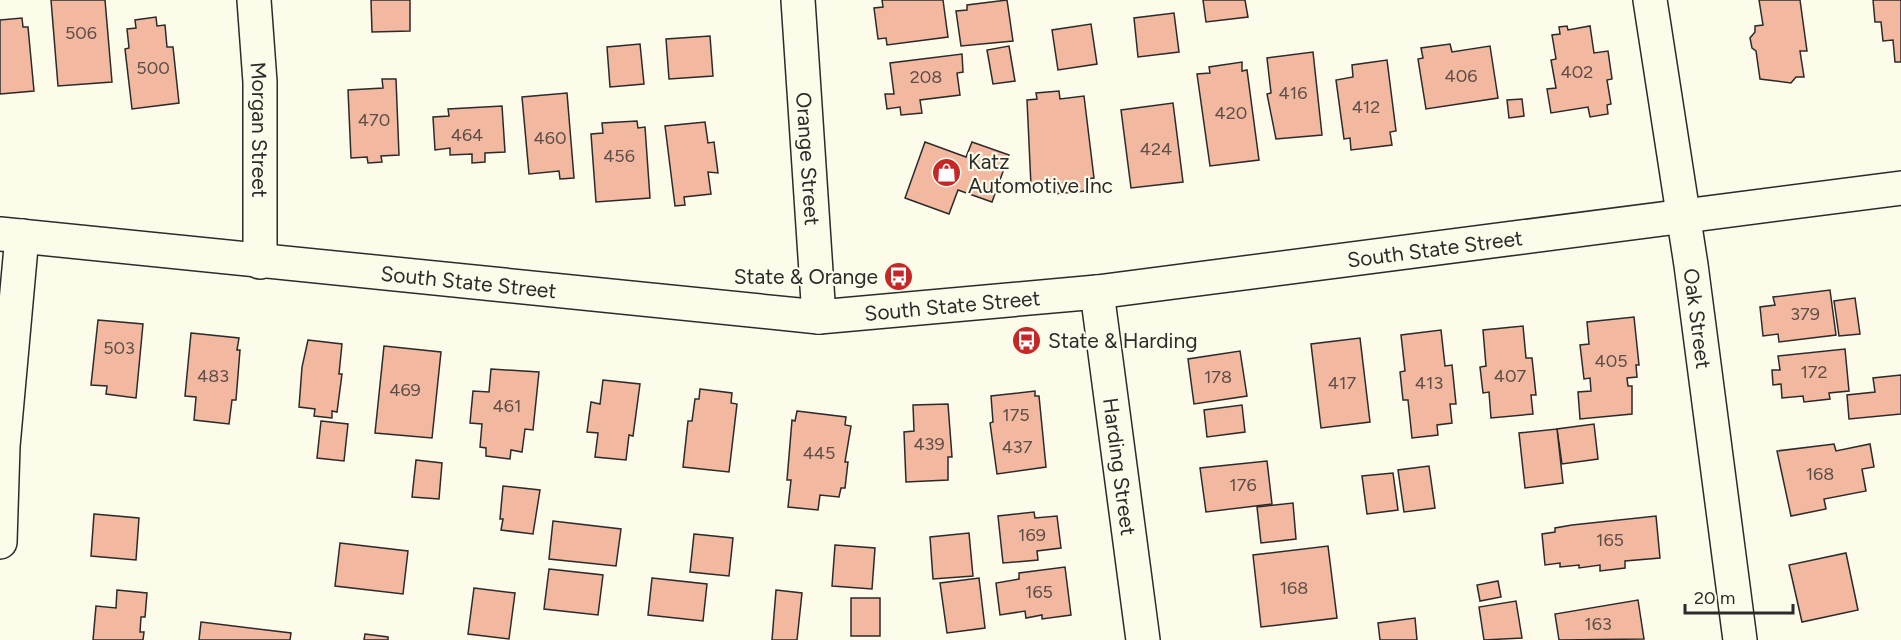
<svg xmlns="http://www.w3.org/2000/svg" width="1901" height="640" viewBox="0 0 1901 640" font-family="Figtree,sans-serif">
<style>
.building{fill:#f2b8a0;stroke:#2b2b2b;stroke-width:1.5}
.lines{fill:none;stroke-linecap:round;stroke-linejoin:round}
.minor-casing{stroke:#2b2b2b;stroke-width:36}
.primary-casing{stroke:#2b2b2b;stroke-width:36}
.minor{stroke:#fdfbea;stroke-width:33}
.primary{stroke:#fdfbea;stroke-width:33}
.labels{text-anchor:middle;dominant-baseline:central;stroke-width:4.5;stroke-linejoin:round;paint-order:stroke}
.number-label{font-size:18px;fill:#5d4e48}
.street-label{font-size:21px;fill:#2b2b2b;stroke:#fdfbea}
.poi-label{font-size:21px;fill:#2b2b2b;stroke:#fdfbea;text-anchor:start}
</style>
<rect width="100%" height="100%" fill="#fdfbea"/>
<g class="building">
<polygon points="51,0 105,0 112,82 58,86"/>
<polygon points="371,0 410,0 410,31 372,32"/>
<polygon points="882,0 943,0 948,37 887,45 886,38 878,39 874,8 883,7"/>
<polygon points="1007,0 1013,41 961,46 956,11 967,10 967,5"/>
<polygon points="1203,0 1245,0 1248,17 1206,22"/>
<polygon points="1759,0 1800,0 1807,51 1800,51 1804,77 1796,77 1791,83 1760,79 1756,51 1752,48 1750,38 1755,32 1755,26 1763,25"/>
<polygon points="1873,0 1901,0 1901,62 1895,62 1893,40 1883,41 1881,22 1875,22"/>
<polygon points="1174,13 1179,52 1138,57 1134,18"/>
<polygon points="156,17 157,26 165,25 167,47 173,47 179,103 132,109 125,49 129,48 127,29 136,28 135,20"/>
<polygon points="22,18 23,27 28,27 34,91 0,94 0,20"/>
<polygon points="1091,24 1097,64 1058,70 1052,30"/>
<polygon points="1567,26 1568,30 1590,26 1594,53 1608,51 1612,79 1607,80 1611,104 1607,105 1608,114 1590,117 1588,107 1551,113 1547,89 1556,88 1551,60 1556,59 1552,35 1560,34 1559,27"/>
<polygon points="710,36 713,76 669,79 666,39"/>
<polygon points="640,44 644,84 610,87 607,47"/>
<polygon points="1450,44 1452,52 1490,46 1498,98 1426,109 1418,59 1423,58 1421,48"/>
<polygon points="1009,46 1015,81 993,84 987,50"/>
<polygon points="1313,52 1322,135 1276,139 1267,94 1271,93 1267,58"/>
<polygon points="962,54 963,72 957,73 960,95 920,100 922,113 901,115 900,107 887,109 885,94 894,94 890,63"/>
<polygon points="1387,60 1396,131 1390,132 1392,145 1351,150 1350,138 1344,139 1336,80 1353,77 1352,65"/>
<polygon points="1242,62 1242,71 1247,70 1259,160 1210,166 1197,74 1210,73 1209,67"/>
<polygon points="382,79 396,79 399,155 381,156 382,162 368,163 367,157 351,158 348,90 383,88"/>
<polygon points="1059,91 1060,99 1084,96 1094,178 1085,179 1086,191 1053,194 1052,184 1031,186 1027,100 1037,99 1036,93"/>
<polygon points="567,93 574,178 560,179 559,171 529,174 522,97"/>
<polygon points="1522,99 1524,116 1509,118 1507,100"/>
<polygon points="1173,103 1183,182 1131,188 1121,110"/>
<polygon points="502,106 505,152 485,153 485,162 472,163 472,154 450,155 450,148 435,150 433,117 449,116 448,109"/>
<polygon points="637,121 638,128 645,127 650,198 596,202 591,134 603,133 602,123"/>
<polygon points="705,122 708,143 714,142 718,173 708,172 711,194 684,197 685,205 675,206 665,126"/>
<polygon points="925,142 966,157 972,142 1009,155 992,202 958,190 949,214 905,198"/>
<polygon points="1830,290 1836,335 1779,342 1778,334 1763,336 1760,307 1775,305 1773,297"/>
<polygon points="1855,298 1860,334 1839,336 1834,301"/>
<polygon points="1634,317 1639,365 1636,365 1637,377 1627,378 1628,386 1632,386 1632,414 1580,419 1578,392 1591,391 1590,378 1584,379 1580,345 1589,344 1587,322"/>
<polygon points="98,320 143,324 136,398 106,394 107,386 91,385"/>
<polygon points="1523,326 1526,358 1532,358 1536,395 1531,395 1533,414 1491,418 1489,392 1483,393 1480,367 1486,366 1483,330"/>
<polygon points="1441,330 1445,366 1452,365 1456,404 1450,404 1452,423 1437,425 1438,435 1412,438 1408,400 1403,400 1400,372 1405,371 1401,335"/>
<polygon points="191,333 239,338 237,350 240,350 236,400 232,400 229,424 194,420 196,397 185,396"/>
<polygon points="1360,338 1370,422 1321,428 1311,344"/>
<polygon points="308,340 342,344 339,374 342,374 337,412 332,411 332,418 314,416 315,409 299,407 302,367"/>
<polygon points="384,346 441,352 432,438 375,433"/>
<polygon points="1845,349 1849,391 1829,393 1830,399 1804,402 1803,396 1782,398 1781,384 1773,385 1772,370 1780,370 1778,356"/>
<polygon points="1240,351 1247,396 1194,404 1188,359"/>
<polygon points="491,369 539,372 533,430 525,429 522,452 511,450 510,459 486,456 486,448 480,447 482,424 470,423 473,391 489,392"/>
<polygon points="1901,375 1901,414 1849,419 1847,395 1875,392 1873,378"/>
<polygon points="603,380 640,384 633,436 629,435 626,460 595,457 598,433 587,432 591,402 600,404"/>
<polygon points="700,389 732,393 731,403 737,404 729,472 683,467 688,421 692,421 695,399 699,399"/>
<polygon points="1035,391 1035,396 1039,396 1046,467 997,474 990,423 993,422 991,396"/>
<polygon points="948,404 952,457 948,457 948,480 906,482 904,432 914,431 913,405"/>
<polygon points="1242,405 1245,432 1207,437 1204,410"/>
<polygon points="797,411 846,417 845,425 851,426 845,462 848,462 845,488 841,488 839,497 820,495 818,510 788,507 791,480 787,480 792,420 795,421"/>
<polygon points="321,421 348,424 344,461 317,458"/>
<polygon points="1594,424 1598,459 1562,464 1557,429"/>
<polygon points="1557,429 1563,483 1525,488 1519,433"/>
<polygon points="1834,444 1836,451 1870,444 1874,467 1862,469 1866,491 1824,499 1826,509 1791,516 1777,451"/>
<polygon points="416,460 442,463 439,499 412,497"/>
<polygon points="1267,461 1272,504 1206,512 1200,468"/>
<polygon points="1429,466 1435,508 1404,512 1398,470"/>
<polygon points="1393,473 1398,510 1367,514 1362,476"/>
<polygon points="503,486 540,490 533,534 501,530 503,519 500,519"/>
<polygon points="1293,503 1296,539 1261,543 1257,507"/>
<polygon points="1034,512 1035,518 1057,516 1061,548 1037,551 1038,560 1003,563 998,516"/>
<polygon points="94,514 139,518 136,560 91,556"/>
<polygon points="1656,516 1660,558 1625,561 1625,568 1600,571 1600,565 1579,568 1579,565 1560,567 1560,563 1545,565 1542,534 1555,532 1555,528 1572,525"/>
<polygon points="553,521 621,529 616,566 549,559"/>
<polygon points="969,533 973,576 933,579 930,537"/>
<polygon points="694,534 733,538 729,576 690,572"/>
<polygon points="340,543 408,551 403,594 335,586"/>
<polygon points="835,545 875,548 872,589 832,586"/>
<polygon points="1328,546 1337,618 1261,627 1253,555"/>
<polygon points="1846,553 1858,610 1802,622 1789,565"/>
<polygon points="1065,567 1071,615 1042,619 1042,615 1026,618 1025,611 1000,615 996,583 1019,579 1019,573"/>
<polygon points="549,569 603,575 598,615 544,609"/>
<polygon points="652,578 707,584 703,621 648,615"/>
<polygon points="979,578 985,628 947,633 940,583"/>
<polygon points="1498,581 1501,597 1480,601 1477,585"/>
<polygon points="474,588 515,593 509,639 468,634"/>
<polygon points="117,590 147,593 145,617 141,617 140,632 144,632 143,640 93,640 96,606 116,608"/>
<polygon points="776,590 802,593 797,640 772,640"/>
<rect x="851" y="598" width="29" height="38"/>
<polygon points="1638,600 1644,639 1559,640 1555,614"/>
<polygon points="1516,601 1522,638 1484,640 1479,607"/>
<polygon points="1415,618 1417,640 1380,640 1378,623"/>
<polygon points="201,622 291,633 290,640 199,640"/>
<polygon points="365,634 388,637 388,640 364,640"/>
</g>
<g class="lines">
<defs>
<g id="minor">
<path id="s1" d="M254 0 260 82V262"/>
<path id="s2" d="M798 0 819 317"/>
<path id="s3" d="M1650 0 1691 265 1740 640"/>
<path id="s4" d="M1097 292 1143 640"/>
<polyline points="0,542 3,446 22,236"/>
</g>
<g id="primary">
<path id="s5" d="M0 234 819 317 1097 292 1901 188"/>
</g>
</defs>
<use href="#minor" class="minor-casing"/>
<use href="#primary" class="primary-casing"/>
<use href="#minor" class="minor"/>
<use href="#primary" class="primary"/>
</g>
<defs>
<symbol id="shop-disc" viewBox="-11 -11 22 22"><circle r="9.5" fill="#c62828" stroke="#fdfbea"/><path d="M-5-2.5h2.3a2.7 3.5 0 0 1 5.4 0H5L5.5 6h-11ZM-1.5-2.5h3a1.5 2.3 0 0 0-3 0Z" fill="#fff"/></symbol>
<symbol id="bus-disc" viewBox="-11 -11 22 22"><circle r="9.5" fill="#c62828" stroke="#fdfbea"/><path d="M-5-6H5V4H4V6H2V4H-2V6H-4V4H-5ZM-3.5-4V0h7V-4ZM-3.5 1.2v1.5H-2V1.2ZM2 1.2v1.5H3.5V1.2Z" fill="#fff"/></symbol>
</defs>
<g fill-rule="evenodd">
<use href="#shop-disc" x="930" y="156" width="33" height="33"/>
<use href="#bus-disc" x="882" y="260" width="33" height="33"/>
<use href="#bus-disc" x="1010" y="324" width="33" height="33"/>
</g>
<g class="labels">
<g class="number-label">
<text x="81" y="33">506</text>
<text x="153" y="68">500</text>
<text x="1577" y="72">402</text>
<text x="1461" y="76">406</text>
<text x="926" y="77">208</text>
<text x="1293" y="93">416</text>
<text x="1366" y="107">412</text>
<text x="1231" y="113">420</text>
<text x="374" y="120">470</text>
<text x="467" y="135">464</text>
<text x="550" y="138">460</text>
<text x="1156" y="149">424</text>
<text x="619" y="156">456</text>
<text x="1805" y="314">379</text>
<text x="119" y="348">503</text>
<text x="1611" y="361">405</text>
<text x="1814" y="372">172</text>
<text x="213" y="376">483</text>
<text x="1510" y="376">407</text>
<text x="1218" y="377">178</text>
<text x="1342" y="383">417</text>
<text x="1429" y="383">413</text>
<text x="405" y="390">469</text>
<text x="507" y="406">461</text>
<text x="1016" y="415">175</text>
<text x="929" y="444">439</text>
<text x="1017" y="447">437</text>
<text x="819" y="453">445</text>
<text x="1820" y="474">168</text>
<text x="1243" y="485">176</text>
<text x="1032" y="535">169</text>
<text x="1610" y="540">165</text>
<text x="1294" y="588">168</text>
<text x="1039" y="592">165</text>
<text x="1598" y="624">163</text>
</g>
<g class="street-label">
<text stroke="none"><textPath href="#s1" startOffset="130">Morgan Street</textPath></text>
<text stroke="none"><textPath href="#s2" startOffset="159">Orange Street</textPath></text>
<text stroke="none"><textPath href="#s5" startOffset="1443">South State Street</textPath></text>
<text stroke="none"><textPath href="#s5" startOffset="471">South State Street</textPath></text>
<text stroke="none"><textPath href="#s5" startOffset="957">South State Street</textPath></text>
<text stroke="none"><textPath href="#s3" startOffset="322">Oak Street</textPath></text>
<text stroke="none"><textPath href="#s4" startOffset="176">Harding Street</textPath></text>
</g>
<g class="poi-label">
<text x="968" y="161">Katz<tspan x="968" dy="24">Automotive Inc</tspan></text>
<text x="878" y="276" text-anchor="end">State &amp; Orange</text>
<text x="1048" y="340">State &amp; Harding</text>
</g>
</g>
<path d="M1685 604v9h108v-9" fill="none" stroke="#2b2b2b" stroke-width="3"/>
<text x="1694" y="604" font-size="18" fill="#2b2b2b" stroke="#fdfbea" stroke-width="4.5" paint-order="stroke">20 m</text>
</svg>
